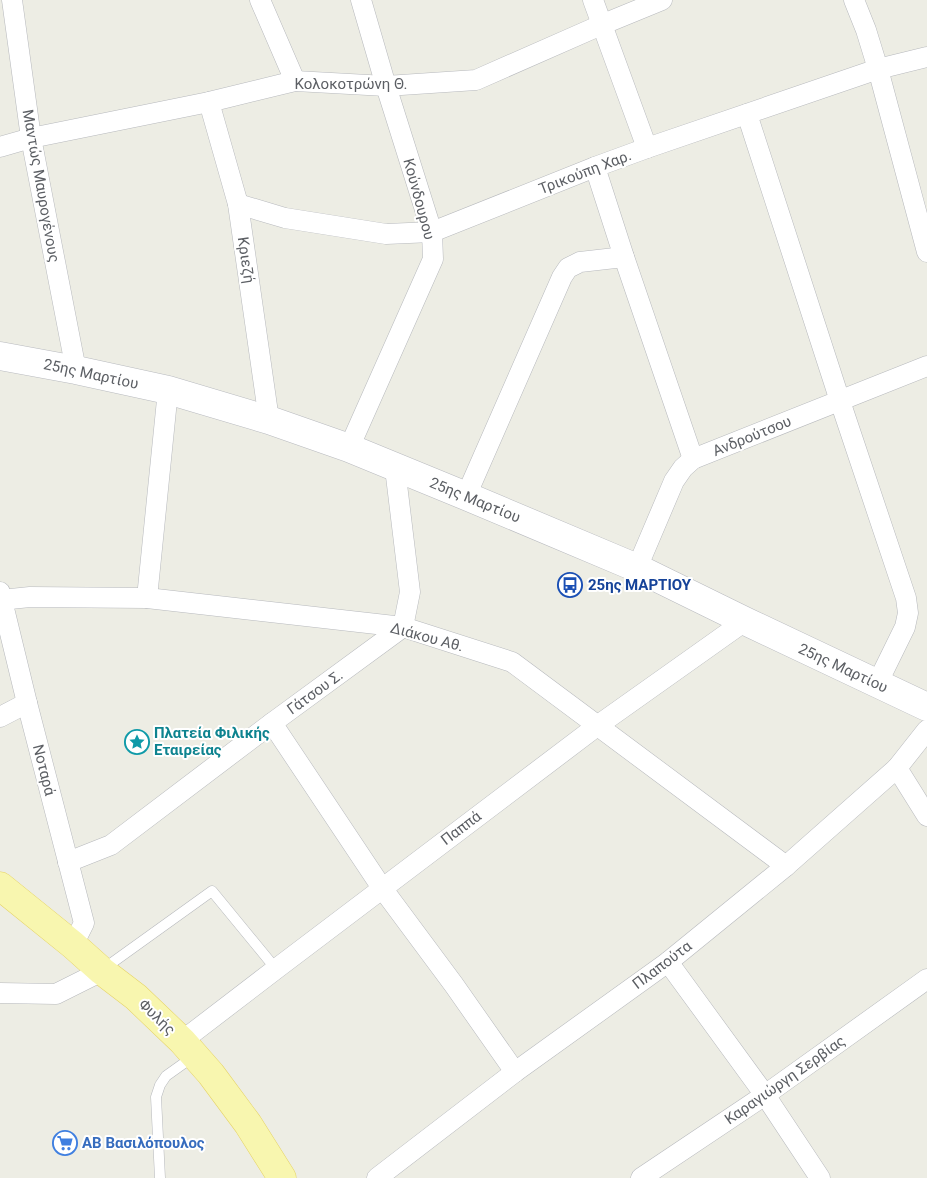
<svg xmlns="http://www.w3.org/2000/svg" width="927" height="1178" viewBox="0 0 927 1178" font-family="Roboto,sans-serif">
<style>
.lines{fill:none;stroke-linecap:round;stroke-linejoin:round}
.service-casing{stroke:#b7b9bd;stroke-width:11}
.minor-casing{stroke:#b7b9bd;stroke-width:21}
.secondary-casing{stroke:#b8babf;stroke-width:29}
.primary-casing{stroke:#e6d365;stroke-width:29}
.service{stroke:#fff;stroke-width:10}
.minor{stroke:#fff;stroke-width:20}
.secondary{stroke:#fff;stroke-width:28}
.primary{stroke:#f8f6af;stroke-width:28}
.labels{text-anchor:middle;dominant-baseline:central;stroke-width:4;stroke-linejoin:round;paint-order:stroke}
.street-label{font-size:15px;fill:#5c5f64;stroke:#fff}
.transit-label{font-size:15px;font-weight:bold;fill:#164399;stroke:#fff;text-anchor:start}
.culture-label{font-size:15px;font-weight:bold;fill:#0d838f;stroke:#fff;text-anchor:start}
.shop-label{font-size:15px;font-weight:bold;fill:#366cbe;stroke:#fff;text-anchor:start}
</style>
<rect width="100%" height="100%" fill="#edede4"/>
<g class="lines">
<defs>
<g id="service">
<polyline points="102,970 212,891 276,969"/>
<polyline points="160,1178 156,1097 160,1085 166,1076 194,1056"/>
</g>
<g id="minor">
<polyline points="12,0 31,138 76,370"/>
<polyline points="260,0 295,81"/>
<polyline points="593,0 647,148"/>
<polyline points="854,0 866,30 878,69 927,252"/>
<polyline points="209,102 238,204 269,420"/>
<polyline points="747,114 840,401 906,598 908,613 905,627 877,684"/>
<polyline points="0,147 31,138 209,102 295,81 386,86 476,80 601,25 662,0"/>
<polyline points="595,167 624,257 693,459"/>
<polyline points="238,204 285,218 386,234 432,232 595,167 647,148 878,69 927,57"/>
<polyline points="349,448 433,259 432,232 386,86 361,0"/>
<polyline points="466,496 562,277 568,268 580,262 624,257"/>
<polyline points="637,568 674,481 683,468 693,459 927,366"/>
<polyline points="0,592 27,703 84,923 73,945"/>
<polyline points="147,598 168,390"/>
<polyline points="0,600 30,597 147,598 403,627 512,662 786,866"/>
<polyline points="0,717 27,703"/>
<polyline points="272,723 382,888 454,985 515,1072"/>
<polyline points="897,768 927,816"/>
<polyline points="68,862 111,845 272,723 403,627 410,592 395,468"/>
<polyline points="668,962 765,1095 820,1178"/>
<polyline points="0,993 56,994 102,971"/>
<polyline points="182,1041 276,969 597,726 745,621"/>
<polyline points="377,1178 515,1072 668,962 786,866 897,768 927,730"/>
<polyline points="641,1178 765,1095 927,979"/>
</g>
<polyline id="secondary" points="0,356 76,370 168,390 269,420 349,448 466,496 637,568 745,621 927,707"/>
<polyline id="primary" points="0,886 73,945 102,971 136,997 182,1041 211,1074 248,1124 282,1178"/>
</defs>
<use href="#service" class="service-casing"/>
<use href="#minor" class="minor-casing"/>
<use href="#secondary" class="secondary-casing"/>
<use href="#primary" class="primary-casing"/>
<use href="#service" class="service"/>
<use href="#minor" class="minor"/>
<use href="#secondary" class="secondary"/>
<use href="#primary" class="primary"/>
</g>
<defs>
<symbol id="bus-ring" viewBox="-11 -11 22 22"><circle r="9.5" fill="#fff" stroke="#1a4fb4" stroke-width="1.5"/><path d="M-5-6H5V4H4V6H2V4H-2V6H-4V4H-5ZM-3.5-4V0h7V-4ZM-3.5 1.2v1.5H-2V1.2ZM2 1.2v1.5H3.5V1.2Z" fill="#1a4fb4"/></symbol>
<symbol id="sight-ring" viewBox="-11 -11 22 22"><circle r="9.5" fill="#fff" stroke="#0f9aa8" stroke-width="1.5"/><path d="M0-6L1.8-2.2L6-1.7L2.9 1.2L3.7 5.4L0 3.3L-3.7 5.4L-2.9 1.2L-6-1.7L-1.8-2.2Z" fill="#0f9aa8"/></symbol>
<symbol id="supermarket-ring" viewBox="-11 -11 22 22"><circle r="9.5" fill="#fff" stroke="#3f7fe0" stroke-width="1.5"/><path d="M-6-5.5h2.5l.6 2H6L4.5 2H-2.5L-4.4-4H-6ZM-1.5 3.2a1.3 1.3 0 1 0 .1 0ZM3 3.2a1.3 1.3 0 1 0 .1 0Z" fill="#3f7fe0"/></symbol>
</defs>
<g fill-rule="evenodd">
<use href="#bus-ring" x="556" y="571" width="28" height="28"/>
<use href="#sight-ring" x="123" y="728" width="28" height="28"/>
<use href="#supermarket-ring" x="51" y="1129" width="28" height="28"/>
</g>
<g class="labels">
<g class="street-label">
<text x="351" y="84">Κολοκοτρώνη Θ.</text>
<text transform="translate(585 172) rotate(-21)">Τρικούπη Χαρ.</text>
<text transform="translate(41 186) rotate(80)">Μαντώς Μαυρογένους</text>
<text transform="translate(419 199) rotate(75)">Κούνδουρου</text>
<text transform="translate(246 260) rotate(82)">Κριεζή</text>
<text transform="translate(91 374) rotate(12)">25ης Μαρτίου</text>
<text transform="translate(752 436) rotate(-22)">Ανδρούτσου</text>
<text transform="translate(475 500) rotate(22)">25ης Μαρτίου</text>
<text transform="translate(427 637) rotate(15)">Διάκου Αθ.</text>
<text transform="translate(843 668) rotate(25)">25ης Μαρτίου</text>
<text transform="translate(315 692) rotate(-36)">Γάτσου Σ.</text>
<text transform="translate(44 770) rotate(76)">Νοταρά</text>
<text transform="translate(461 828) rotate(-37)">Παππά</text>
<text transform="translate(662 965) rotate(-37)">Πλαπούτα</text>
<text transform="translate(157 1017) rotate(44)">Φυλής</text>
<text transform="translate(785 1080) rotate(-35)">Καραγιώργη Σερβίας</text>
</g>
<g class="transit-label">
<text x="588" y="585">25ης ΜΑΡΤΙΟΥ</text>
</g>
<g class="culture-label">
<text x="154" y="733">Πλατεία Φιλικής<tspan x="154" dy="17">Εταιρείας</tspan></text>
</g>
<g class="shop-label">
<text x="82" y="1143">ΑΒ Βασιλόπουλος</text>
</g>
</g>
</svg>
